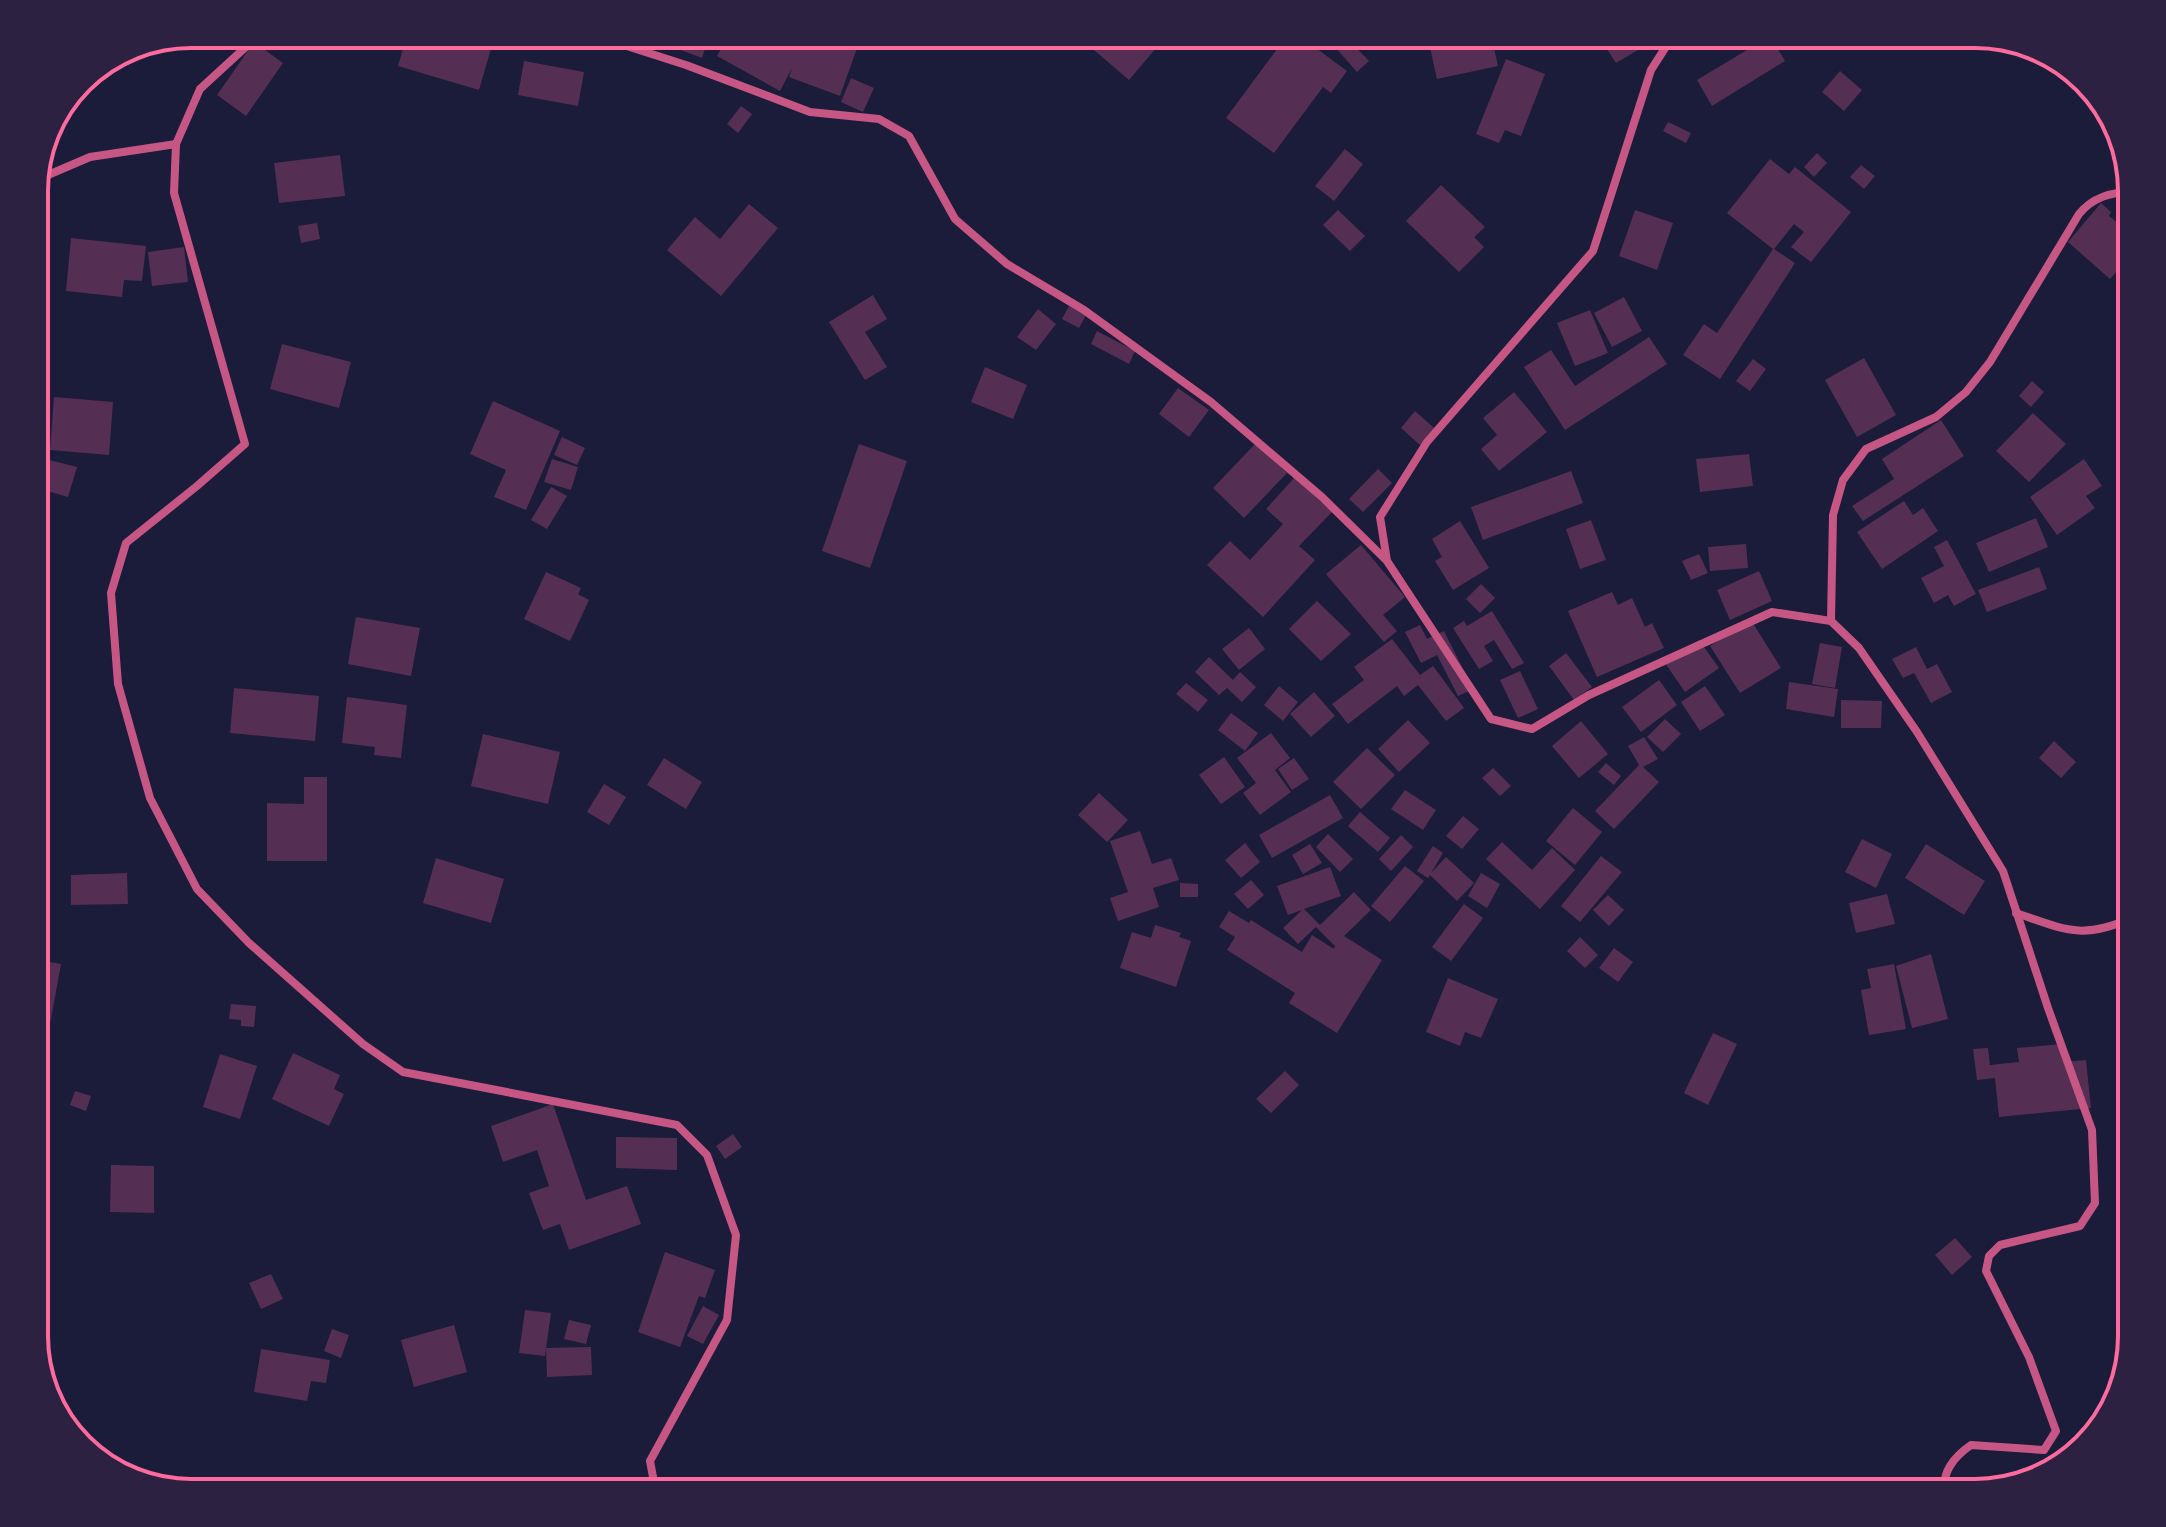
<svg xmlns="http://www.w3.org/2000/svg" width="2166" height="1527" viewBox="0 0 2166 1527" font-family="'Sofia Sans Condensed',sans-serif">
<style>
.building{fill:#542f53}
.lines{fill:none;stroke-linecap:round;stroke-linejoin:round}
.minor{stroke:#c65784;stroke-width:8}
.rim{fill:none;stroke:#ff6b9d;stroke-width:4}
</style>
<rect width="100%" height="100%" fill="#1b1b3a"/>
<g class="building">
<polygon points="407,34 495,35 479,90 398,66"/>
<polygon points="638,34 710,34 702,58"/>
<polygon points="729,34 748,34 772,47 779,34 800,46 805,34 862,34 840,96 789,77 792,68 780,91 717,56"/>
<polygon points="1096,34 1168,34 1129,80 1087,44"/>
<polygon points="1288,34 1297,34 1347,71 1331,93 1323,87 1274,153 1226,118"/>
<polygon points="1427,34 1466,34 1469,45 1492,39 1498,66 1437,79"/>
<polygon points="1597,34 1628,34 1638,50 1616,63"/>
<polygon points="1345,36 1369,61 1357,72 1334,46"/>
<polygon points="1770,36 1785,61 1712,106 1697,80"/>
<polygon points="254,42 283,63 246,116 217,95"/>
<polygon points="1506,59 1545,74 1521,136 1505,130 1499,143 1476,134"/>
<polygon points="524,61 584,72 578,106 518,95"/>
<polygon points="1840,71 1862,90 1844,111 1822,92"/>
<polygon points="851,78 874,88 863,112 841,102"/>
<polygon points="741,106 752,114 738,133 727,124"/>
<polygon points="1668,122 1691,133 1686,143 1663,131"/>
<polygon points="1345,149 1363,164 1334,201 1315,186"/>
<polygon points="1817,153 1827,163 1814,177 1804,167"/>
<polygon points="340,155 345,196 279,203 274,163"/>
<polygon points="1770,159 1789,174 1795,167 1851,212 1811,262 1791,247 1804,232 1794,224 1774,249 1795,263 1720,379 1683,355 1704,324 1717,333 1773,249 1727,213"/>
<polygon points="1861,165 1875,176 1864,189 1850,177"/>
<polygon points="1441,185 1485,227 1474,237 1484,247 1459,272 1406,221"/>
<polygon points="2101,203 2111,212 2109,216 2132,235 2132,254 2110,279 2068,242"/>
<polygon points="749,204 778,228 721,296 667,250 695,217 720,239"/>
<polygon points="1338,210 1365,236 1350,251 1323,225"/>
<polygon points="1635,210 1673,223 1657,270 1619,256"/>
<polygon points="317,223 320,239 301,243 298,226"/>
<polygon points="71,238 146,246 142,281 124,280 122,297 66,291"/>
<polygon points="184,247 188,282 152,286 148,252"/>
<polygon points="873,295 887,319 865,332 887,367 865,380 829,322"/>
<polygon points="1624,297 1642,331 1612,347 1594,313"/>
<polygon points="1069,306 1086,315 1079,328 1062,319"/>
<polygon points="1038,309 1056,324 1036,350 1017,337"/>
<polygon points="1590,310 1608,353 1575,366 1557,323"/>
<polygon points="1097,331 1135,351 1129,364 1091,344"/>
<polygon points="1649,337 1667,364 1565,430 1524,367 1551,350 1575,386"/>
<polygon points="282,344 351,362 339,408 270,389"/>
<polygon points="1864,358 1896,415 1857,437 1825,380"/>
<polygon points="1753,359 1766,369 1750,391 1736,381"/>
<polygon points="985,367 1027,385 1013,419 971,402"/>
<polygon points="2032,381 2044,392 2031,407 2019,396"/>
<polygon points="1178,388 1209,410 1189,437 1159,414"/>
<polygon points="1514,392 1547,432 1499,471 1481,449 1497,435 1483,418"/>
<polygon points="54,397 113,402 109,455 50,450"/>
<polygon points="493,401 560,431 526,510 494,497 506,470 470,454"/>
<polygon points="1415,411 1434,428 1420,445 1401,428"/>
<polygon points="2033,413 2066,444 2029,482 1996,451"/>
<polygon points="1941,420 1964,456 1863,521 1852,506 1894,479 1882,459"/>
<polygon points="562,437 585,448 577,465 554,455"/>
<polygon points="1256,443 1287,473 1244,518 1213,488"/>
<polygon points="859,444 907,461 870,568 822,551"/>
<polygon points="1749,454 1753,486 1700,492 1696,459"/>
<polygon points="552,459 578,467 571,490 544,482"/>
<polygon points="2084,459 2102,486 2086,496 2095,508 2057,535 2030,497"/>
<polygon points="49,460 77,467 68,497 40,489"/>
<polygon points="1378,469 1392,483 1363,512 1349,499"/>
<polygon points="1571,471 1583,503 1483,540 1471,507"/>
<polygon points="1295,477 1332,512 1299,546 1315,560 1263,617 1207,565 1230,541 1250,560 1283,524 1266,509"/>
<polygon points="551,487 567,496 547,529 531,520"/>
<polygon points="1904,501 1913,515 1923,508 1938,531 1882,569 1857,532"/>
<polygon points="2036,518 2048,547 1989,572 1976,543"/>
<polygon points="1591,520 1606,560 1580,569 1566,529"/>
<polygon points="1460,521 1489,568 1453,590 1435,561 1442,557 1432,539"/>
<polygon points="1947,540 1976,594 1954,606 1948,595 1934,603 1921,578 1944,566 1934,547"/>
<polygon points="1746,544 1748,568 1710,571 1708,547"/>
<polygon points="1361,545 1405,597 1383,615 1397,631 1384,642 1326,574"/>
<polygon points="1699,554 1708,573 1691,580 1682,561"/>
<polygon points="2039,567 2047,589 1987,612 1978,590"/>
<polygon points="1759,571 1772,601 1730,620 1717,590"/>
<polygon points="546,572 581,588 578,594 589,600 570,641 524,619"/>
<polygon points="1481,584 1495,598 1480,613 1466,599"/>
<polygon points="1612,592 1618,605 1632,598 1645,627 1652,623 1664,648 1597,677 1568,611"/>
<polygon points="1317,601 1351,634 1321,661 1289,629"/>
<polygon points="1492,611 1524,663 1512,669 1494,640 1484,646 1493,661 1479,669 1453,628 1464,621 1467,626"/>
<polygon points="356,617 420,628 411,676 348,664"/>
<polygon points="1751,620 1781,668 1740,693 1710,646"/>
<polygon points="1420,625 1427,639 1444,631 1473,689 1458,696 1437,655 1421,663 1405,632"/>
<polygon points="1249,628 1265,649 1239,670 1222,649"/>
<polygon points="1392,639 1420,675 1433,666 1464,708 1446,721 1418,685 1404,696 1397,686 1348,724 1332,704 1364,680 1354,667"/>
<polygon points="1699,640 1719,668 1685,692 1665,663"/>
<polygon points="1820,643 1842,647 1835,688 1812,684"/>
<polygon points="1916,647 1927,669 1937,664 1952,692 1931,703 1914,673 1903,678 1892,659"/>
<polygon points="1566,653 1592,687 1574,700 1549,666"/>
<polygon points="1209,657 1233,680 1240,672 1256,687 1242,702 1227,688 1219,695 1195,672"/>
<polygon points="1520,671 1538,709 1518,718 1500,680"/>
<polygon points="1659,680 1677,705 1641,732 1622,707"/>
<polygon points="1789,682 1838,689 1834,717 1786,709"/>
<polygon points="1186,683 1208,700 1198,712 1176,694"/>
<polygon points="1279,686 1298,702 1283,721 1264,705"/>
<polygon points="1705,686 1725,715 1700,731 1681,702"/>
<polygon points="234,688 319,696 315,741 230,733"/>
<polygon points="1314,692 1335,716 1311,737 1290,714"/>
<polygon points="347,697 407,705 401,758 374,755 375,747 342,743"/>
<polygon points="1841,700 1882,701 1881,728 1841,728"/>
<polygon points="1231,713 1258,733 1245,751 1218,730"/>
<polygon points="1665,719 1681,734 1663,752 1647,737"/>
<polygon points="1408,720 1430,743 1399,772 1378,749"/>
<polygon points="1581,721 1608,754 1579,778 1552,746"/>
<polygon points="1271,733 1290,758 1275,770 1291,792 1260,815 1243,793 1256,783 1237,758"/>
<polygon points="483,734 560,752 548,804 471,786"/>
<polygon points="1644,737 1658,759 1643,767 1659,782 1614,829 1595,811 1639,765 1628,746"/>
<polygon points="2054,741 2076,762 2061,778 2039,758"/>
<polygon points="1367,748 1395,775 1361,809 1333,782"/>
<polygon points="1224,757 1245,787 1221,804 1199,775"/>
<polygon points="664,758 702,782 686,809 647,785"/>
<polygon points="1294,758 1309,779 1292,790 1278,769"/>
<polygon points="1606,763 1621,776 1614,785 1598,772"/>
<polygon points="1493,768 1511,786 1500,796 1482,778"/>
<polygon points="304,777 327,777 327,861 267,861 267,803 304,804"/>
<polygon points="604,784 626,797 609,825 587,812"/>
<polygon points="1405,790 1436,810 1423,830 1391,809"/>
<polygon points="1099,793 1128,820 1107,842 1078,815"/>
<polygon points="1330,795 1343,818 1272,858 1259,835"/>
<polygon points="1573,808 1602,832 1575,865 1546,841"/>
<polygon points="1360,812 1390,838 1378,852 1348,826"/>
<polygon points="1463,816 1479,829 1462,849 1446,836"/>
<polygon points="1140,831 1152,864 1171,858 1179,880 1153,888 1159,907 1118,921 1110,898 1128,892 1110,841"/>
<polygon points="1328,834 1353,859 1340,872 1316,847"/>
<polygon points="1401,835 1413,847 1391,871 1379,859"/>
<polygon points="1862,839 1892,854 1876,888 1845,872"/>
<polygon points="1502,842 1532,870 1552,848 1575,870 1540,909 1486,859"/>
<polygon points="1245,843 1260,862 1241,878 1225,860"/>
<polygon points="1310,844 1322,863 1303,874 1292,855"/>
<polygon points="1926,844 1985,881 1964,915 1905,878"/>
<polygon points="1433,846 1443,853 1431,873 1446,857 1474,883 1457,901 1430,875 1428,878 1417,871"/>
<polygon points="1601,856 1622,872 1580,922 1561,906"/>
<polygon points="436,858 504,879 491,923 423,903"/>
<polygon points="1405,866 1424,881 1390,922 1371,906"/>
<polygon points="1330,867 1341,896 1304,909 1320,925 1354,892 1371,910 1344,936 1382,960 1337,1033 1289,1003 1295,993 1227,950 1235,937 1219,927 1229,911 1249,923 1251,920 1302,952 1312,935 1334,949 1335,946 1316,927 1298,944 1283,928 1302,910 1288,915 1277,886"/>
<polygon points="127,873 128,904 71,905 71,875"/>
<polygon points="1481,873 1500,884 1487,908 1468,896"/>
<polygon points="1251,880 1264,895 1248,909 1234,894"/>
<polygon points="1180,883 1198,884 1198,897 1180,897"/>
<polygon points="1887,894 1895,924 1856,933 1849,903"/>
<polygon points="1608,895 1624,910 1609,926 1593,910"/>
<polygon points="1464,904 1483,918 1451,961 1432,947"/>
<polygon points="1155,925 1181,933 1179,937 1191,941 1176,987 1120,968 1132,932 1151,938"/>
<polygon points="1580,937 1598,955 1585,968 1567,951"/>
<polygon points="1614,948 1633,962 1618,982 1599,968"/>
<polygon points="1931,954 1948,1019 1912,1028 1896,966"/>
<polygon points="34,959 61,964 49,1030 34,1028"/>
<polygon points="1894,964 1906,1029 1869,1035 1861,990 1871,988 1867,969"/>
<polygon points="1448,978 1498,999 1481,1038 1465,1032 1460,1046 1426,1032"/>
<polygon points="231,1004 256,1006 254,1027 241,1026 241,1020 229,1019"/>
<polygon points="1713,1033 1737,1044 1708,1105 1684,1093"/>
<polygon points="2061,1044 2063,1062 2086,1060 2091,1108 1999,1117 1995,1078 1977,1080 1973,1049 1988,1048 1990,1065 2019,1062 2017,1048"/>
<polygon points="293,1053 340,1075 334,1089 344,1094 329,1126 272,1099"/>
<polygon points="220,1054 257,1066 240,1119 203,1107"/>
<polygon points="1285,1071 1299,1085 1271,1113 1256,1099"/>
<polygon points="75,1091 91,1096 86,1111 70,1105"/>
<polygon points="553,1104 586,1200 627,1186 641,1224 569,1250 560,1224 543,1230 529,1193 549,1186 537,1150 503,1162 491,1126"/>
<polygon points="733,1134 742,1147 725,1159 716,1146"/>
<polygon points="616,1137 677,1138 677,1170 616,1168"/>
<polygon points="111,1165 154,1166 154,1213 110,1212"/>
<polygon points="1955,1238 1972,1257 1952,1275 1935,1255"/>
<polygon points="665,1252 715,1270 705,1298 699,1296 680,1347 638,1332"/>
<polygon points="271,1274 283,1299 261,1309 249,1283"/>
<polygon points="703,1306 719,1315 703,1344 687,1336"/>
<polygon points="525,1310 551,1313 546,1348 591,1347 592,1375 547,1377 546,1348 545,1356 519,1353"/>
<polygon points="569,1320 591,1325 586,1344 564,1339"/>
<polygon points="454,1325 467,1372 414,1387 401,1340"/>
<polygon points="332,1329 349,1335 341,1358 324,1351"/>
<polygon points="261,1349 330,1360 326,1383 311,1381 307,1401 254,1392"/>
</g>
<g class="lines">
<g class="minor">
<polyline points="260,34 200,89 176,144 174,193 245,444 197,486 126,543 111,593 118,684 150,798 197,889 249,943 363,1044 403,1072 677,1125 707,1155 736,1235 727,1320 650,1461 656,1493"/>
<polyline points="550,34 611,41 686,65 810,112 879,119 909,136 955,219 1007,264 1084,310 1211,402 1322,497 1386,560"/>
<path d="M1674 34 1651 70 1593 251 1427 442 1380 517 1387 561 1491 719 1532 729 1589 695 1772 612 1831 621 1859 648 1917 732 2003 871 2048 1008 2092 1130 2095 1203 2080 1226 2000 1245 1989 1256 1986 1271 2029 1357 2056 1431 2044 1450 1971 1445C1955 1456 1940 1473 1946 1493"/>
<polyline points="34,181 90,157 176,144"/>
<path d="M1831 621 1833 515 1843 480 1866 449 1936 417 1966 392 1990 362 2079 214C2093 197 2110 193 2132 191"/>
<path d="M2016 913C2066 930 2081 940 2132 918"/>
</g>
</g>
<path d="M0 0H2166V1527H0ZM191 48H1975A143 143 0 0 1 2118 191V1336A143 143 0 0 1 1975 1479H191A143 143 0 0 1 48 1336V191A143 143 0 0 1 191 48Z" fill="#2d2142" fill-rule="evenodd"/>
<path class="rim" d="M191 48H1975A143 143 0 0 1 2118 191V1336A143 143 0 0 1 1975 1479H191A143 143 0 0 1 48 1336V191A143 143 0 0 1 191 48Z"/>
</svg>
